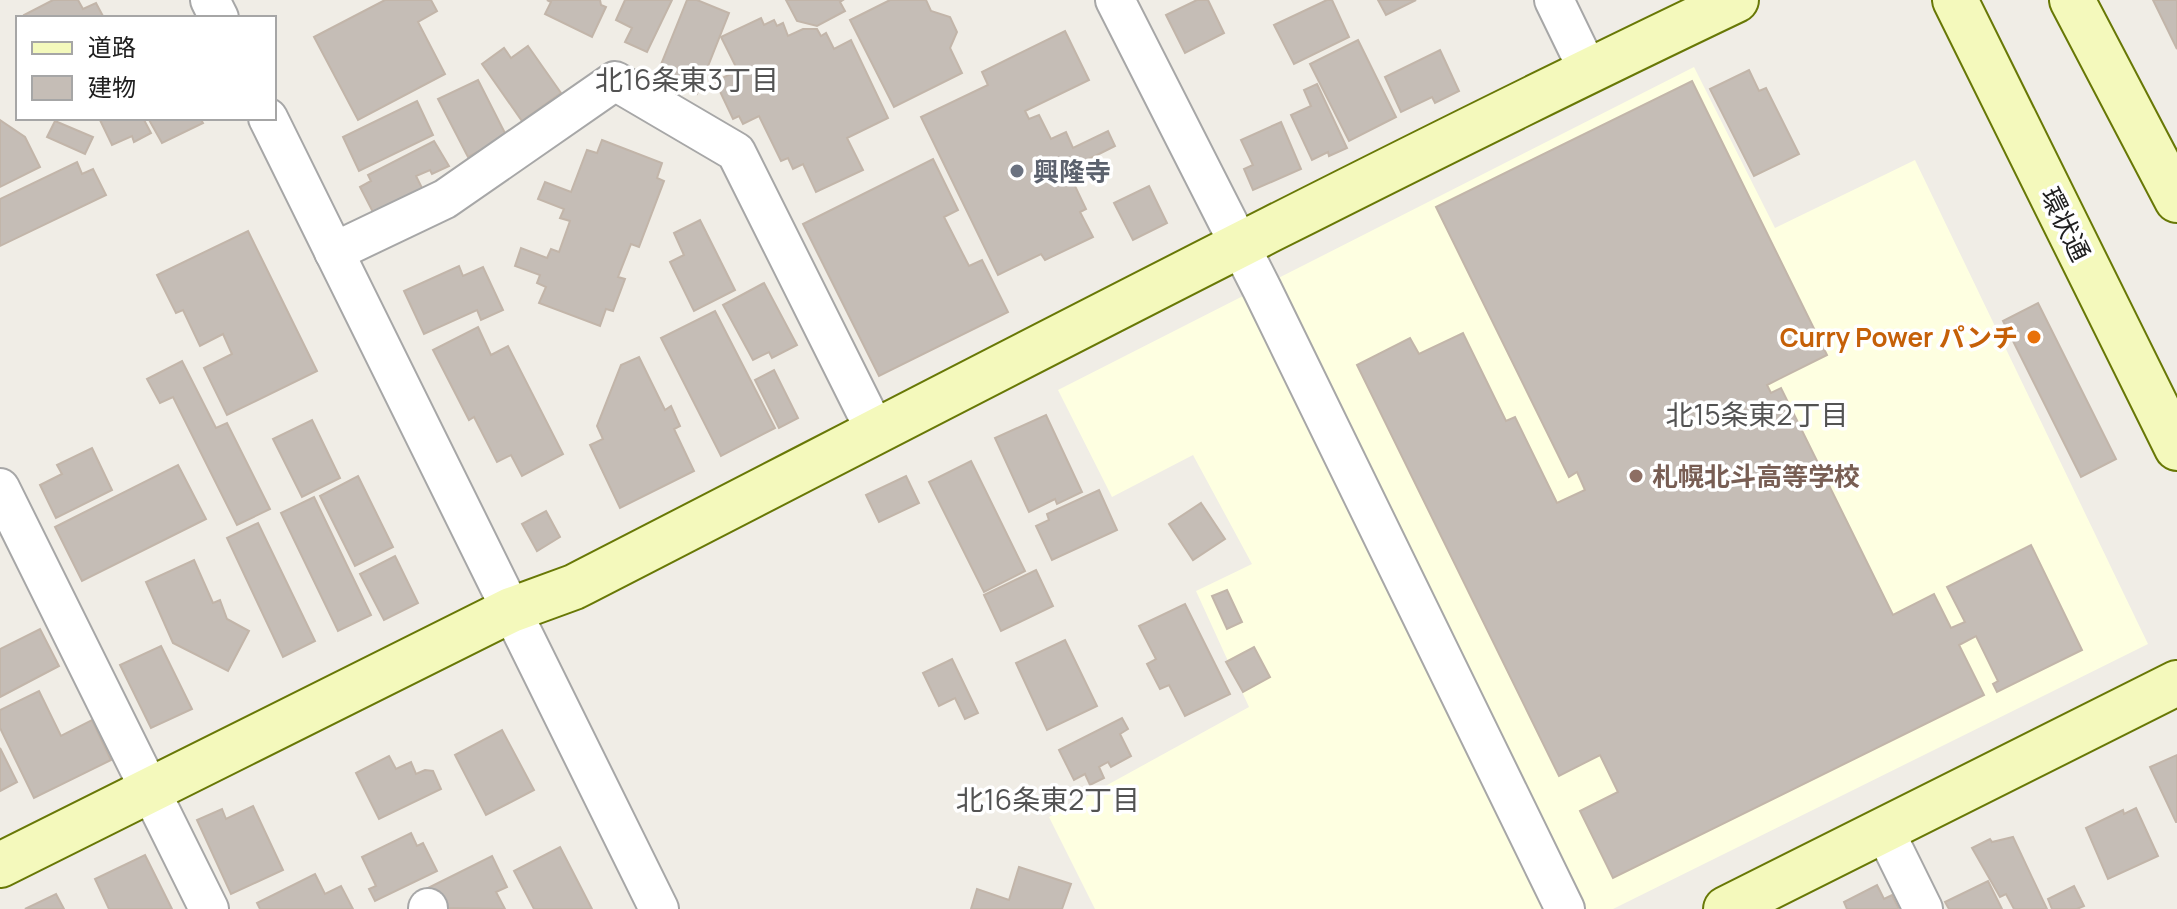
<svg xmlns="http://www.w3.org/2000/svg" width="2177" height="909" viewBox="0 0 2177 909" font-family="Manrope,'Noto Sans JP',sans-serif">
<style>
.education{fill:#feffe1}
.building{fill:#c5bdb6;stroke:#c2b5a9;stroke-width:2}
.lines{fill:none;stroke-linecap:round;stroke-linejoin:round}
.street-casing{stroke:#a7a7a7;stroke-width:42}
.secondary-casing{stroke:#687806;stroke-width:48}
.street{stroke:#fff;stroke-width:38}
.secondary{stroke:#f4f9bc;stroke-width:44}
.worship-dot{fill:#6b7280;stroke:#fff;stroke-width:3}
.food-dot{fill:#e8710a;stroke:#fff;stroke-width:3}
.education-dot{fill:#8d6e63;stroke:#fff;stroke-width:3}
.labels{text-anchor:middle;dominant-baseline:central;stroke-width:7;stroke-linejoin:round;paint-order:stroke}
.worship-label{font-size:26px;font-weight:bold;fill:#5b616d;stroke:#fff;text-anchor:start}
.street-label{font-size:26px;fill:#202020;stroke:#fff}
.food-label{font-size:26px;font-weight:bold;fill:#c56008;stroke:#fff;text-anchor:end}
.education-label{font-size:26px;font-weight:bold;fill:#785e54;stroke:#fff;text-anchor:start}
.neighbourhood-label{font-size:28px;fill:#535353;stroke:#fff}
</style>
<rect width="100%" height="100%" fill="#f0ede6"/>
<polygon class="education" points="1694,67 1775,228 1915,160 2148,644 1613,909 1095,909 1049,817 1249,707 1196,591 1252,564 1193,455 1112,497 1058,390"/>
<g class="building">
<polygon points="53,0 78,0 83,9 96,3 104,18 25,18 24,15"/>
<polygon points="385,0 431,0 437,11 418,22 445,74 358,120 314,37"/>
<polygon points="547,0 600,0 601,5 606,7 592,37 545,14 551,2"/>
<polygon points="625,0 672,0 647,52 625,42 632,28 616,20"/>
<polygon points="687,0 697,0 729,13 697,94 656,77"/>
<polygon points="786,0 843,0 840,2 845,11 817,26 797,21"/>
<polygon points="890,0 926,0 931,11 950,17 957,32 950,48 962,73 894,107 850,20"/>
<polygon points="1197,0 1208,0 1224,33 1185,53 1166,15"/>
<polygon points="1327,0 1332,0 1349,37 1294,64 1274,25"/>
<polygon points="1378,0 1416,0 1386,15"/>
<polygon points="2153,0 2177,0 2177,49"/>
<polygon points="761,18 764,25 774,20 777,26 783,23 788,36 803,29 817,29 821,36 826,33 834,49 851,40 888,118 847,138 863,170 816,192 803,164 793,169 788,158 781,161 759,116 743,124 739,116 733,119 715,81 738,71 721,37"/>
<polygon points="1065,31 1089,80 1025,111 1029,119 1039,115 1051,139 1066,132 1073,148 1108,131 1115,146 1083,162 1090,176 1074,184 1086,209 1080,212 1093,237 1045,260 1041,254 998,275 921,117 988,85 982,72"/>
<polygon points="1358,40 1396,117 1349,141 1310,64"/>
<polygon points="528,46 561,93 522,121 482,64 504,48 511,58"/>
<polygon points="1440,50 1459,91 1435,103 1432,97 1401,112 1385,77"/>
<polygon points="1749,70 1759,91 1766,88 1799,154 1754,176 1710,89"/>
<polygon points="478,80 507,137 468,157 438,99"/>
<polygon points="1692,81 1827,355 1767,385 1771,393 1781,388 1893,615 1934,594 1951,628 1965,622 1947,587 2031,545 2082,650 1997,692 1993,684 1998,681 1976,636 1959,645 1984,695 1613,878 1580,811 1618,792 1600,755 1559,776 1357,365 1410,338 1419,354 1463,333 1506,421 1515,417 1557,503 1585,490 1577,472 1569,477 1436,207"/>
<polygon points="1317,84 1347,148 1329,156 1328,152 1312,160 1291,115 1311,106 1304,90"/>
<polygon points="417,101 433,135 359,171 343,137"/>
<polygon points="99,118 143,118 151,133 134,142 132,136 112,145"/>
<polygon points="148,118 200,118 203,123 162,143"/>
<polygon points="0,120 25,137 40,167 0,187"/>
<polygon points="55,121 93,137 85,154 47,137"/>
<polygon points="1281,122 1301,169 1253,190 1244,169 1253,165 1241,140"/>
<polygon points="602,140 662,163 657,178 664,181 639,247 631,244 618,277 625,279 613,311 606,309 600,326 539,303 546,287 537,283 540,275 515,266 521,248 547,258 551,249 559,252 570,221 560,218 564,209 538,199 545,182 571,192 587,150 597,153"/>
<polygon points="434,141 449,166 432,174 430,170 416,176 425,194 376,218 360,187 371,181 368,175"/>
<polygon points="933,159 958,210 944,217 969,266 982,260 1008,312 879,376 803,224"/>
<polygon points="77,162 82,174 93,169 106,195 0,246 0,199"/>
<polygon points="1149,186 1167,223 1133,240 1114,203"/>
<polygon points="700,220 735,290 694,311 670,262 684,255 674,233"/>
<polygon points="248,231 317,371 227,415 204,368 232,354 223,334 200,346 183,310 176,313 157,275"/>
<polygon points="459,266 463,276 483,267 503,310 481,320 477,310 424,334 404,291"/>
<polygon points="764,283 797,345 772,358 769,352 753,360 723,305"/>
<polygon points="2038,303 2116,459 2081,477 2003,321"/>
<polygon points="715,311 775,428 721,456 661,338"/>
<polygon points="478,327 491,355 508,346 563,454 522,476 511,455 497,462 474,417 469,420 433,350"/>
<polygon points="639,357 665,410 671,406 680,426 674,429 694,471 620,508 590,445 603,439 597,426 621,365"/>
<polygon points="182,361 216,428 227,423 270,509 237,525 173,397 160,403 147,379"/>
<polygon points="774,370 798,418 779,428 755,380"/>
<polygon points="1046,415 1082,492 1057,504 1055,499 1029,512 995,438"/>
<polygon points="312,420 340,478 302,497 273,439"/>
<polygon points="92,448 112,490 56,518 40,485 62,474 57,465"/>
<polygon points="971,461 1025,571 984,592 929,482"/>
<polygon points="178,465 206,519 82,581 55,527"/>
<polygon points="358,476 393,547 355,566 320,496"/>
<polygon points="906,476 919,503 879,522 866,495"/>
<polygon points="1099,490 1117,530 1052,560 1036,526 1049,520 1047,514"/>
<polygon points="314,497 371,615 338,631 281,513"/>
<polygon points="1201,503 1225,539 1193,560 1169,524"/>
<polygon points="546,511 560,537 537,551 522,524"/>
<polygon points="258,523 315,641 283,657 227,538"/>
<polygon points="395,556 418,603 384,620 360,574"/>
<polygon points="194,560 213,603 220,600 227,619 249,631 228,671 173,643 146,582"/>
<polygon points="1036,570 1053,606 1001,631 984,595"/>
<polygon points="1227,590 1242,622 1227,629 1212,596"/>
<polygon points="1185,604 1230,694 1185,716 1169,685 1160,689 1147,664 1156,659 1139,626"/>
<polygon points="40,629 59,666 0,697 0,649"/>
<polygon points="1065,640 1097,706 1047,730 1016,663"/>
<polygon points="161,646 192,709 151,728 120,665"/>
<polygon points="1254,647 1270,677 1243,692 1226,662"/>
<polygon points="952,659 978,713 965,719 955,698 939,706 923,673"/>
<polygon points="39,691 61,736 92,720 111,760 34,798 0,728 0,710"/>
<polygon points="1122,718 1128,729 1120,734 1131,756 1111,767 1108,762 1099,767 1104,778 1090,785 1085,774 1074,780 1059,750"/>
<polygon points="502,730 534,790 486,815 455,755"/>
<polygon points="0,748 17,782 0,791"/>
<polygon points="2177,755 2177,822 2176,822 2150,767"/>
<polygon points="389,756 396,769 411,762 416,774 425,770 433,771 441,789 379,819 356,773"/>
<polygon points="253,806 283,870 231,894 197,820 222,809 226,819"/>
<polygon points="2136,808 2158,856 2108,879 2086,828 2123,810 2124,814"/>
<polygon points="411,833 417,846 423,843 437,871 375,901 369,889 376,886 362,857"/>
<polygon points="2013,837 2047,909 2014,909 2006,894 2000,897 1972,848 1990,839 1992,842"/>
<polygon points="560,847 592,909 534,909 514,871"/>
<polygon points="145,855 172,909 109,909 95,879"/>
<polygon points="492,856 507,887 496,892 505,909 436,908 426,889"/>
<polygon points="1019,867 1071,884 1062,909 971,909 977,889 1009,900"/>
<polygon points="315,874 325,894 341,886 353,909 260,909 257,903"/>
<polygon points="1988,881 2002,909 1949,909 1945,902"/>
<polygon points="1877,885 1884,899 1892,895 1899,909 1847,909 1844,902"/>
<polygon points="2074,886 2084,906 2077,909 2052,909 2048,899"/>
<polygon points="56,894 64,909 25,909"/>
</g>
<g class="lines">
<defs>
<g id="street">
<polyline points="210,0 219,18"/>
<polyline points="1115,0 1262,289 1565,909"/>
<polyline points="1554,0 1588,70"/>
<polyline points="268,118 659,909"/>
<polyline points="334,252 445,199 615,81 736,152 876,432"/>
<polyline points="0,488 209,909"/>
<polyline points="1884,830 1923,909"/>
<polyline points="428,908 428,909"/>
</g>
<g id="secondary">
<polyline points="1955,0 2177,448"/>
<polyline points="2072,0 2177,200"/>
<path d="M0 865 511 610 574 587C960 389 1344 187 1736 0"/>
<polyline points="1726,909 2177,683"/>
</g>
</defs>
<use href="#street" class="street-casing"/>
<use href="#secondary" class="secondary-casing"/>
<use href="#street" class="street"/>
<use href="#secondary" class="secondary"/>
</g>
<circle class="worship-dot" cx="1017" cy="171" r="8"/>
<circle class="food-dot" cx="2034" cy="337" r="8"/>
<circle class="education-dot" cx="1636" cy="476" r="8"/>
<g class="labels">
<g class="worship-label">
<text x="1033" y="171">興隆寺</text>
</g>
<g class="street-label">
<text transform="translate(2066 224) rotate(64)">環状通</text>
</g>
<g class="food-label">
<text x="2018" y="337">Curry Power パンチ</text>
</g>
<g class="education-label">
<text x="1652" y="476">札幌北斗高等学校</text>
</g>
<g class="neighbourhood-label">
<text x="687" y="79">北16条東3丁目</text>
<text x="1757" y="414">北15条東2丁目</text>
<text x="1048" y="799">北16条東2丁目</text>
</g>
</g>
<rect x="16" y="16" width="260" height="104" fill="#ffffff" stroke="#a6a6a6" stroke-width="2"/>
<rect x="32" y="42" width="40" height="12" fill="#f4f9bc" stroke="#a6a6a6" stroke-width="2"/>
<text x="88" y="56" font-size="24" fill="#202020">道路</text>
<rect x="32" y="76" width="40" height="24" fill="#c5bdb6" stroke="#a6a6a6" stroke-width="2"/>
<text x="88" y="96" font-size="24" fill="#202020">建物</text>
</svg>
